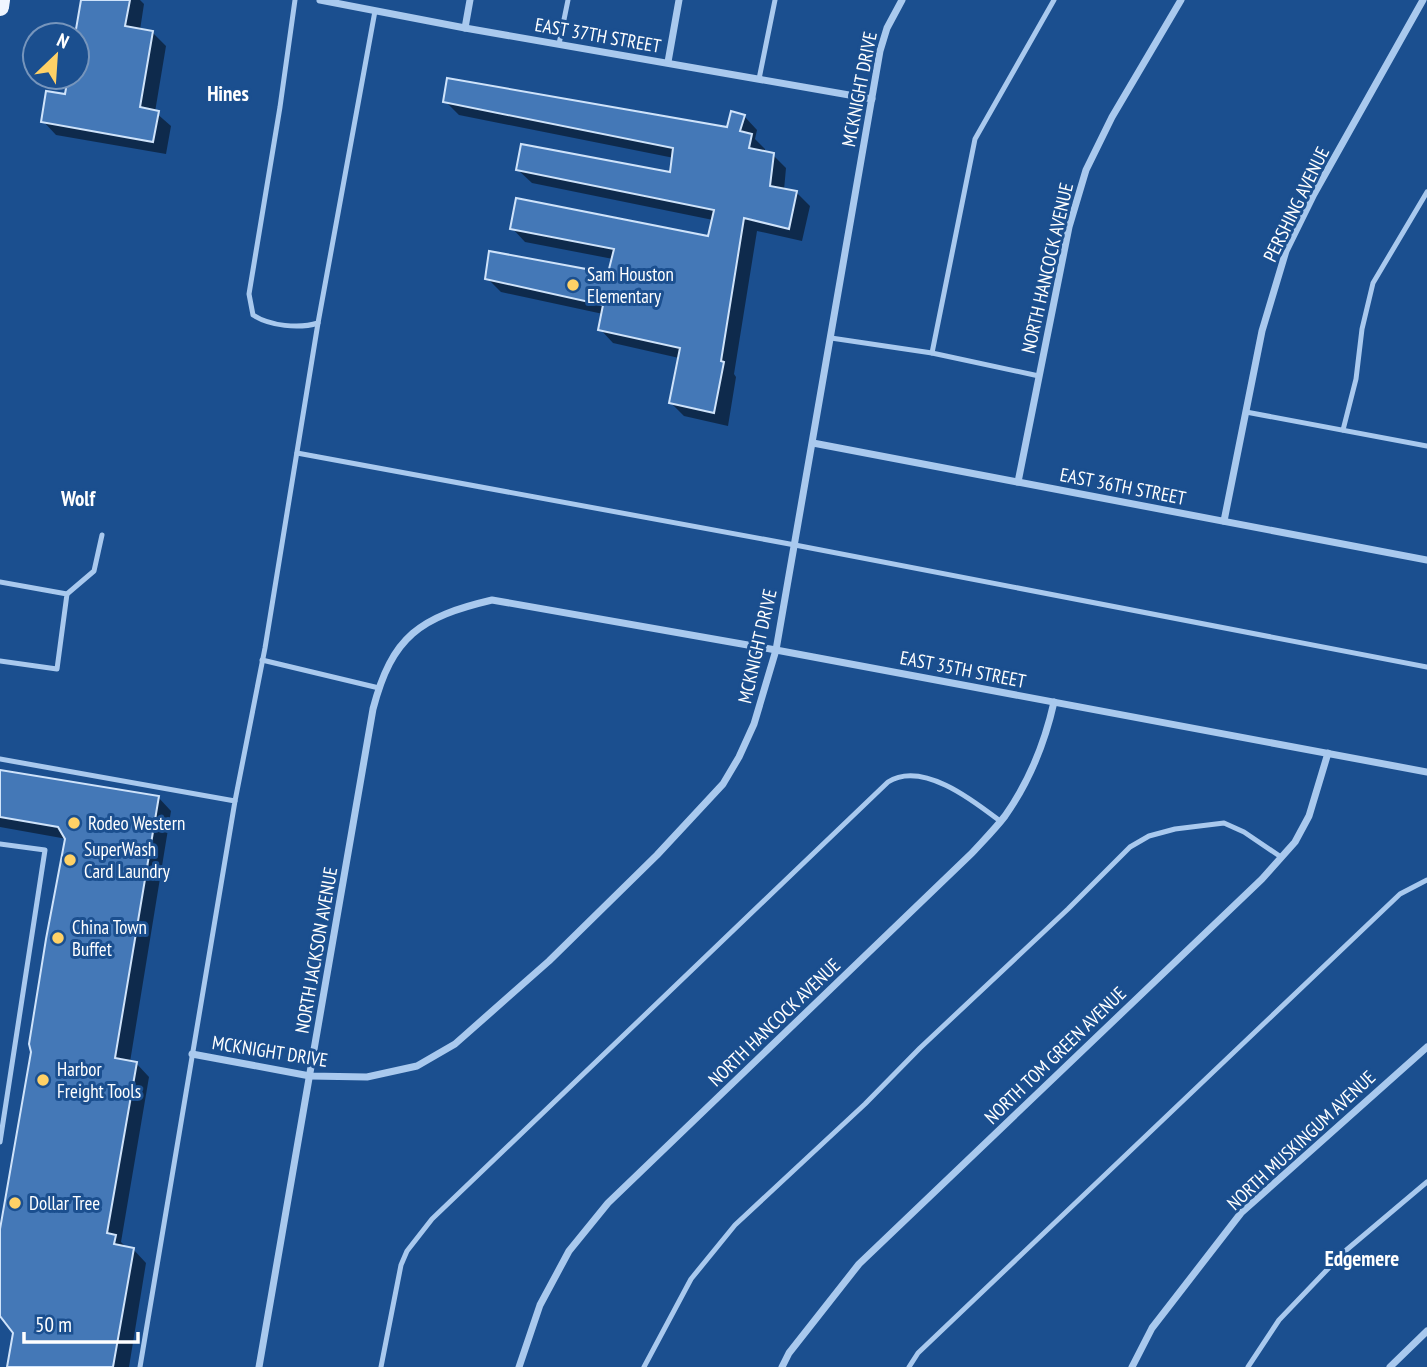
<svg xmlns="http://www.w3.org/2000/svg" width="1427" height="1367" viewBox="0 0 1427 1367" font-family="'PT Sans Narrow',sans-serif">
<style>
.shadow{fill:#0007}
.building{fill:#4478b7;stroke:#cfe3fa;stroke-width:2}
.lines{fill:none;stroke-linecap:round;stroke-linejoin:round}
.service{stroke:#a9c9ee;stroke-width:5}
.minor{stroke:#a9c9ee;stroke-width:7}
.primary{stroke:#f0f6ff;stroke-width:18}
.poi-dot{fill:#ffd166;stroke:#1b4f8f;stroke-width:2.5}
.labels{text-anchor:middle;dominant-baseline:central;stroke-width:6;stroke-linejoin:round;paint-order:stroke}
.street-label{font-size:19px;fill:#fff;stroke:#1b4f8f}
.poi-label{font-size:19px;fill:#fff;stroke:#1b4f8f;text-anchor:start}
.neighbourhood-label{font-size:21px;font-weight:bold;fill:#fff;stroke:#1b4f8f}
</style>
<rect width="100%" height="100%" fill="#1b4f8f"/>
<g class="shadow">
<polygon points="82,0 140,0 144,4 140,30 152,32 166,46 155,112 171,126 166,154 56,135 43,121 66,96 70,77 77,77 77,35"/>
<polygon points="445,101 728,129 744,116 757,130 755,139 765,149 764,153 773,155 786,168 784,190 796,192 810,206 802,241 757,231 734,374 736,377 728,426 684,416 671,403 679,358 613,343 600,329 603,314 501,292 487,278 609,275 613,259 525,242 512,228 709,238 713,220 532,183 518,170 671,174 674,158 459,115"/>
<polygon points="0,772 158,797 171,811 130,1062 136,1063 149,1077 121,1242 127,1248 133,1249 146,1263 129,1367 8,1367 14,1333 0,1313 0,1239 67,839 0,827"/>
</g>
<g class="building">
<polygon points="81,0 130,0 125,26 153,31 140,107 159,111 153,142 41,122 46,91 65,94 68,77 77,77 77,35 75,35"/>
<polygon points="447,78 727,127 731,111 745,115 740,131 752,134 749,148 774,153 770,186 797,191 789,229 744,218 721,361 724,362 714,413 669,403 680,348 598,330 603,305 485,279 489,251 608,273 614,249 510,229 516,198 708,236 714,210 516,170 521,144 670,172 673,148 443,102"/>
<polygon points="0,770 159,796 115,1058 137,1062 107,1233 116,1235 114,1244 134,1248 113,1367 7,1367 13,1333 0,1316 0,1229 31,1052 29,1044 46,939 65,839 58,827 0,817"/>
</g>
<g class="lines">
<g class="service">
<path d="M295 0 280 107 249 294 253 315C270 326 299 329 318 323L375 11"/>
<polyline points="559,44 568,0"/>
<polyline points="759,79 775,0"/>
<polyline points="831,338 932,353 1039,376"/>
<polyline points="932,353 975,139 1054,0"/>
<polyline points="1246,412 1427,446"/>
<polyline points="1343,430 1356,379 1362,329 1373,283 1427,192"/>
<polyline points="297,453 795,545 1427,667"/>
<polyline points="0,582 67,594 57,669 0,661"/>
<polyline points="67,594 94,571 102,535"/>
<polyline points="262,660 379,688"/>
<polyline points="0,759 235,801 140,1367"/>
<polyline points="235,801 265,648 318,323"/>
<polyline points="0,844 45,850 0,1142"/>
<path d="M381 1367 401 1265 407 1251 432 1219 888 782C922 760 974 801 1000 821"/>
<polyline points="644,1367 691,1279 735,1225 865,1104 920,1048 1068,909 1130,847 1149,836 1175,829 1224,823 1244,832 1281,857"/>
<polyline points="909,1367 918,1353 960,1313 1400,894 1427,880"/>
<polyline points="1248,1367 1279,1320 1344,1252 1427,1182"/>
</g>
<g class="minor">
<polyline points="320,0 465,28 872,99"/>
<polyline points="465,28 470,0"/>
<polyline points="668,62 679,0"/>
<polyline points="813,443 1427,560"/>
<polyline points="1018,482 1069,227 1086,170 1112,117 1181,0"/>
<polyline points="1224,521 1262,331 1286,251 1314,194 1423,0"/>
<polyline points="192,1054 310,1076 367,1077 417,1066 455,1044 549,961 657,855 723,784 739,757 754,724 776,650 880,51 887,28 902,0"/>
<path d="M259 1367 373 709C392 636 420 617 492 600L776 650 1427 772"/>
<path d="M519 1367 540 1305 569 1251 608 1203 972 853C983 841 995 829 1005 816 1029 782 1045 742 1054 702"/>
<polyline points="782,1367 789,1353 859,1264 1262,879 1295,842 1309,816 1328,753"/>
<polyline points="1132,1367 1152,1328 1241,1213 1427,1047"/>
<polyline points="1390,1367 1427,1331"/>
</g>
<polyline class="primary" points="0,7 1,0"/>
</g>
<g class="poi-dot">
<circle cx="573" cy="285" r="7"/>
<circle cx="74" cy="823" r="7"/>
<circle cx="70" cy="860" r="7"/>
<circle cx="58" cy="938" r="7"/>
<circle cx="43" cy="1080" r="7"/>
<circle cx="15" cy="1203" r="7"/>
</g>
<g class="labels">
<g class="street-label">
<text transform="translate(598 35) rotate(10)">EAST 37TH STREET</text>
<text transform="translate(859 89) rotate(-79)">MCKNIGHT DRIVE</text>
<text transform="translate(1296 204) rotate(-64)">PERSHING AVENUE</text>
<text transform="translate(1047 268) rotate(-77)">NORTH HANCOCK AVENUE</text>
<text transform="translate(1123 486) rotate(11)">EAST 36TH STREET</text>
<text transform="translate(757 646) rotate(-77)">MCKNIGHT DRIVE</text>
<text transform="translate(963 669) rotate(11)">EAST 35TH STREET</text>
<text transform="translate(316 950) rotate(-80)">NORTH JACKSON AVENUE</text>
<text transform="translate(774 1022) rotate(-44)">NORTH HANCOCK AVENUE</text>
<text transform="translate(270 1051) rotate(9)">MCKNIGHT DRIVE</text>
<text transform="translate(1055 1055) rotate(-44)">NORTH TOM GREEN AVENUE</text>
<text transform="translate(1301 1140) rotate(-43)">NORTH MUSKINGUM AVENUE</text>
</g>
<g class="poi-label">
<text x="587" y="274">Sam Houston<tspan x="587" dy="22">Elementary</tspan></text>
<text x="88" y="823">Rodeo Western</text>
<text x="84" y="849">SuperWash<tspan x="84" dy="22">Card Laundry</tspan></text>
<text x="72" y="927">China Town<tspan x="72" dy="22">Buffet</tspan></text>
<text x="57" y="1069">Harbor<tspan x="57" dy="22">Freight Tools</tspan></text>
<text x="29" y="1203">Dollar Tree</text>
</g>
<g class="neighbourhood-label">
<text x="228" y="93">Hines</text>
<text x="78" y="498">Wolf</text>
<text x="1362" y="1258">Edgemere</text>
</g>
</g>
<g transform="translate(56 56) rotate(25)"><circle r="33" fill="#1b4f8f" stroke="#7695bc" stroke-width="2"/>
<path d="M0-5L12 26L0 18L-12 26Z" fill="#ffd166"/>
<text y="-10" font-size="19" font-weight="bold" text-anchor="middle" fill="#ffffff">N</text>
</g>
<path d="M24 1332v10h114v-10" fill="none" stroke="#ffffff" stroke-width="3.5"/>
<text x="35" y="1332" font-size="21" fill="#ffffff" stroke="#1b4f8f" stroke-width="5" paint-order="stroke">50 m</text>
</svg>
